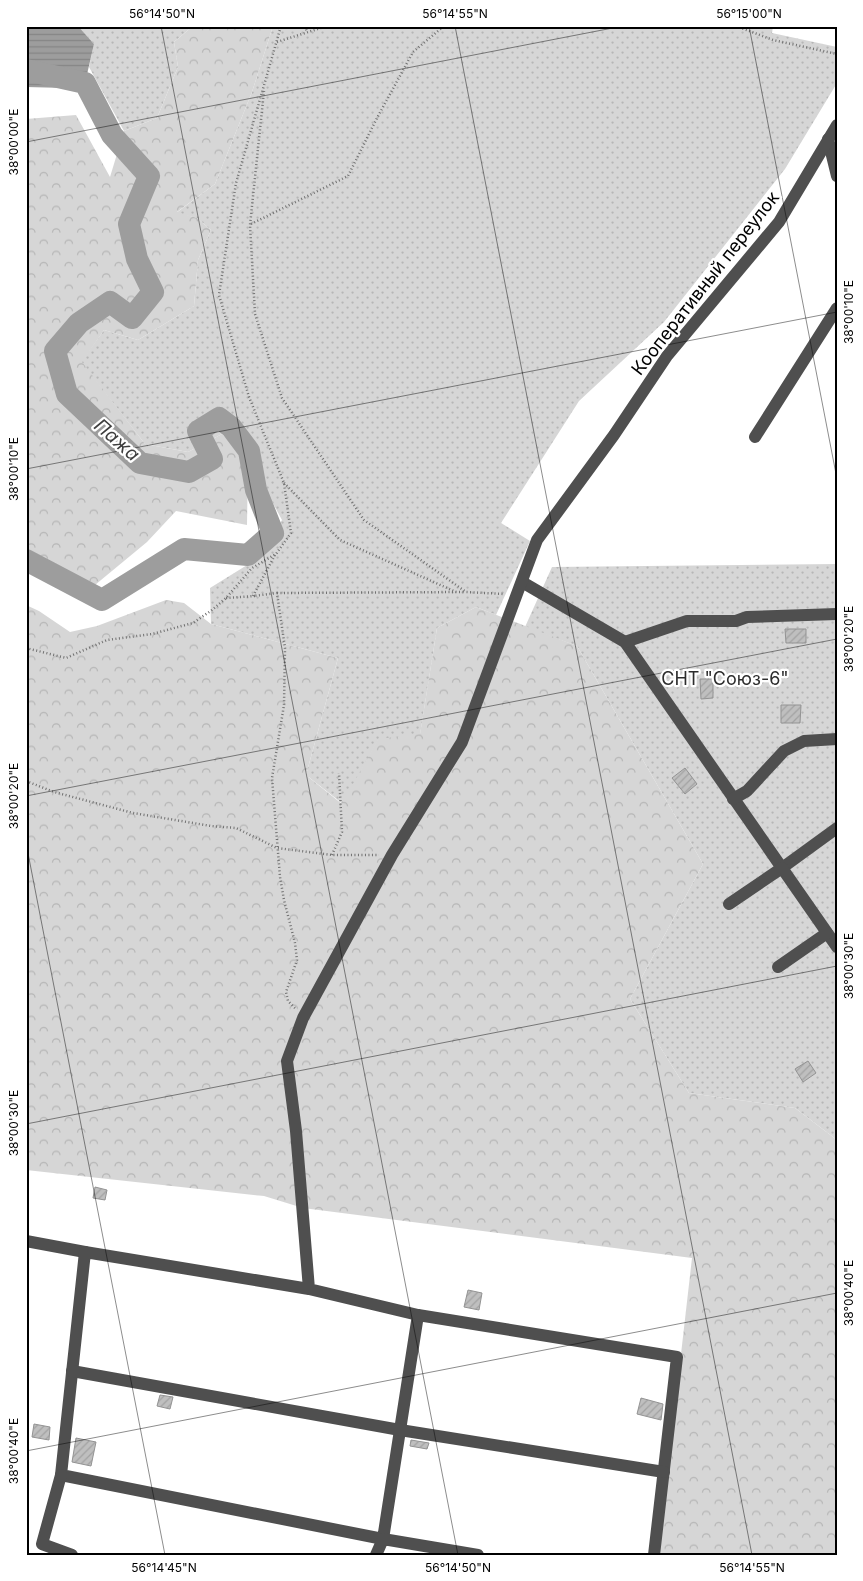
<svg xmlns="http://www.w3.org/2000/svg" width="863" height="1581" viewBox="0 0 863 1581" font-family="Inter,sans-serif">
<style>
.grass{fill:url(#grass-dots)}
.forest{fill:url(#forest-crowns)}
.water{fill:url(#water-rules)}
.lines{fill:none;stroke-linecap:round;stroke-linejoin:round}
.river{stroke:#9d9d9d;stroke-width:22}
.building{fill:url(#building-hatch);stroke:#939393}
.path{stroke:#717171;stroke-width:2.5;stroke-dasharray:1 2.5;stroke-linecap:butt}
.minor{stroke:#4f4f4f;stroke-width:12}
.ticks{fill:none;stroke:#000;stroke-width:1;stroke-opacity:0.45}
.labels{text-anchor:middle;dominant-baseline:central;stroke-width:4.5;stroke-linejoin:round;paint-order:stroke}
.street-label{font-size:18px;fill:#000;stroke:#fff}
.park-label{font-size:18px;fill:#2d2d2d;stroke:#fff}
.water-label{font-size:19px;font-style:italic;fill:#3e3e3e;stroke:#fff}
.neatline{fill:none;stroke:#000;stroke-width:2}
.ticks-label{font-size:12px;text-anchor:middle;fill:#000}
</style>
<defs>
<pattern id="grass-dots" width="8" height="8" patternUnits="userSpaceOnUse" patternTransform="scale(1.25)"><rect width="8" height="8" fill="#d6d6d6"/><path d="M2 2h.1M6 6h.1" fill="none" stroke="#b6b6b6" stroke-width="1.8" stroke-linecap="round"/></pattern>
<pattern id="forest-crowns" width="20" height="18" patternUnits="userSpaceOnUse" patternTransform="scale(1.25)"><rect width="20" height="18" fill="#d6d6d6"/><path d="M2 6a3 3 0 1 1 6 0M12 15a3 3 0 1 1 6 0" fill="none" stroke="#b6b6b6"/></pattern>
<pattern id="water-rules" width="6" height="5" patternUnits="userSpaceOnUse" patternTransform="scale(1.25)"><rect width="6" height="5" fill="#9d9d9d"/><path d="M0 2.5h6" fill="none" stroke="#858585"/></pattern>
<pattern id="building-hatch" width="6" height="6" patternUnits="userSpaceOnUse" patternTransform="scale(1.25)"><rect width="6" height="6" fill="#bfbfbf"/><path d="M-1 1l2-2M0 6l6-6M5 7l2-2" fill="none" stroke="#a2a2a2"/></pattern>
</defs>
<rect width="100%" height="100%" fill="#fff"/>
<g class="grass">
<polygon points="78,26 193,26 174,42 178,67 157,118 124,131 89,67 94,44"/>
<polygon points="273,26 773,26 772,33 837,47 837,83 785,169 664,322 579,401 501,523 530,541 496,615 476,607 437,628 420,735 378,740 343,804 306,775 338,658 211,624 210,588 257,559 282,520 249,459 222,434 188,452 145,444 81,362 104,330 138,340 194,306 198,260 211,230 197,218 176,213 215,184 252,92"/>
<polygon points="837,564 837,1140 795,1108 689,1093 630,999 703,864 577,646 525,627 552,567"/>
</g>
<g class="forest">
<polygon points="193,26 273,26 252,92 215,184 177,212 197,218 211,230 198,260 194,306 138,340 104,330 82,362 145,444 188,452 222,434 248,459 247,525 176,511 147,542 95,585 26,548 26,119 76,115 110,177 124,131 157,118 178,67 174,42"/>
<polygon points="166,600 184,603 211,624 338,658 306,775 342,804 378,739 420,734 437,628 476,607 577,646 703,864 630,999 689,1093 795,1108 837,1140 837,1555 658,1555 692,1258 303,1208 264,1196 26,1170 26,605 39,611 70,632 97,626"/>
</g>
<polygon class="water" points="26,26 78,26 94,44 85,83 66,88 26,87"/>
<g class="lines">
<polyline class="river" points="26,70 85,83 112,135 149,176 129,224 137,259 153,292 132,318 110,302 79,323 55,351 67,394 140,463 189,472 212,459 198,431 219,418 231,427 249,451 256,490 273,533 248,555 184,549 102,600 26,560"/>
</g>
<g class="building">
<polygon points="785,629 806,629 806,643 786,643"/>
<polygon points="700,679 713,679 713,698 701,699"/>
<polygon points="781,705 801,705 800,723 781,723"/>
<polygon points="685,768 697,784 685,794 672,778"/>
<polygon points="808,1061 816,1073 803,1082 795,1069"/>
<polygon points="95,1187 107,1190 105,1200 93,1198"/>
<polygon points="468,1290 482,1293 479,1310 464,1307"/>
<polygon points="160,1395 173,1397 170,1409 157,1406"/>
<polygon points="641,1398 663,1404 661,1420 637,1414"/>
<polygon points="34,1424 50,1427 49,1440 32,1437"/>
<polygon points="76,1438 96,1442 91,1466 72,1462"/>
<polygon points="411,1440 429,1443 427,1449 410,1446"/>
</g>
<g class="lines">
<g class="path">
<polyline points="305,26 307,32"/>
<polyline points="736,26 773,40 837,54"/>
<polyline points="277,42 327,26"/>
<polyline points="264,91 250,225 255,314 282,398 364,520 466,592 504,594"/>
<polyline points="251,224 348,176 377,118 413,52 444,26"/>
<polyline points="284,483 340,540 456,592"/>
<polyline points="275,555 253,596 277,593 285,648 284,705 272,778 280,877 284,900 295,943 297,960 286,992 288,1001 295,1008"/>
<polyline points="277,593 464,592"/>
<polyline points="226,598 255,596"/>
<polyline points="26,648 66,658 107,640 152,634 193,623 212,610 226,598 252,568 276,554 291,533 284,483 249,397 219,295 236,183 281,26"/>
<polyline points="26,781 54,792 133,813 211,826 236,828 277,848 332,855 379,855"/>
<polyline points="332,855 342,832 339,773"/>
</g>
<g class="minor">
<polyline points="828,139 837,176"/>
<polyline points="755,437 837,308"/>
<polyline points="522,582 625,642 782,868 837,828"/>
<polyline points="625,642 687,621 736,621 747,617 837,614"/>
<polyline points="733,799 747,791 784,751 804,741 837,739"/>
<polyline points="729,904 782,868 837,947"/>
<polyline points="778,967 827,933"/>
<polyline points="26,1241 85,1252"/>
<polyline points="309,1289 85,1252 61,1475 383,1539 418,1315 309,1289 296,1131 287,1061 303,1018 392,855 462,742 537,540 614,435 667,356 779,222 837,125"/>
<polyline points="418,1315 677,1357 654,1555"/>
<polyline points="72,1371 400,1430 664,1472"/>
<polyline points="61,1475 42,1544 72,1555"/>
<polyline points="376,1555 383,1539 478,1555"/>
</g>
</g>
<path class="ticks" d="M161 26 458 1555M455 26 752 1555M749 26 837 479M26 142 623 26M26 469 837 312M26 796 837 639M26 843 165 1555M26 1124 837 966M26 1451 837 1293"/>
<g class="labels">
<g class="street-label">
<text transform="translate(705 283) rotate(-52)">Кооперативный переулок</text>
</g>
<g class="park-label">
<text x="725" y="678">СНТ "Союз-6"</text>
</g>
<g class="water-label">
<text transform="translate(117 440) rotate(41)">Пажа</text>
</g>
</g>
<rect width="863" height="1581" fill="none" stroke="#ffffff" stroke-width="55"/>
<rect x="28" y="28" width="808" height="1526" class="neatline"/>
<g class="ticks-label">
<text x="162" y="18">56°14'50"N</text>
<text x="455" y="18">56°14'55"N</text>
<text x="749" y="18">56°15'00"N</text>
<text transform="translate(14 142) rotate(-90)" y="4">38°00'00"E</text>
<text transform="translate(849 312) rotate(-90)" y="4">38°00'10"E</text>
<text transform="translate(14 469) rotate(-90)" y="4">38°00'10"E</text>
<text transform="translate(849 639) rotate(-90)" y="4">38°00'20"E</text>
<text transform="translate(14 796) rotate(-90)" y="4">38°00'20"E</text>
<text transform="translate(849 966) rotate(-90)" y="4">38°00'30"E</text>
<text transform="translate(14 1123) rotate(-90)" y="4">38°00'30"E</text>
<text transform="translate(849 1293) rotate(-90)" y="4">38°00'40"E</text>
<text transform="translate(14 1451) rotate(-90)" y="4">38°00'40"E</text>
<text x="164" y="1572">56°14'45"N</text>
<text x="458" y="1572">56°14'50"N</text>
<text x="752" y="1572">56°14'55"N</text>
</g>
</svg>
